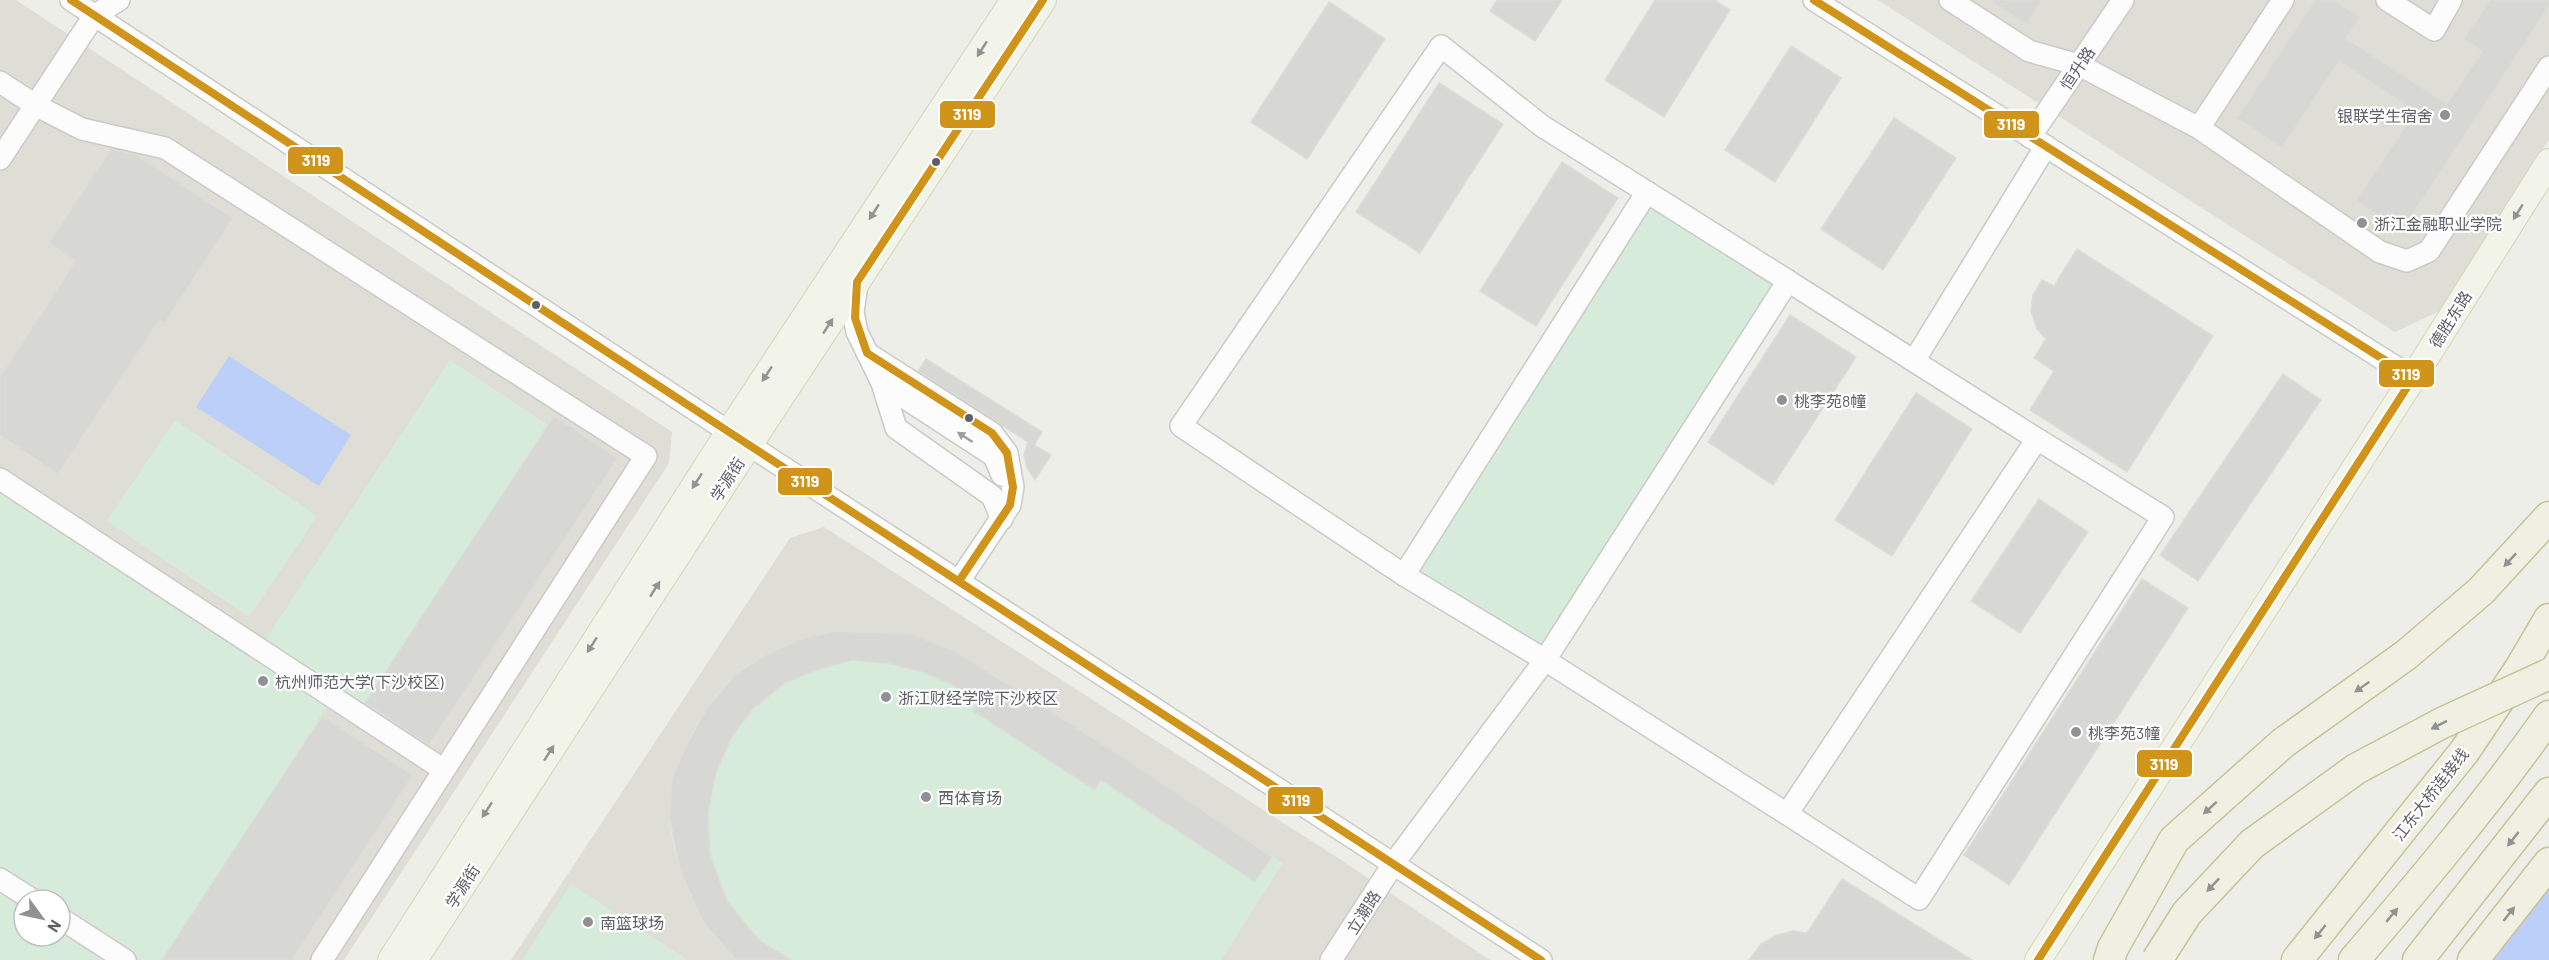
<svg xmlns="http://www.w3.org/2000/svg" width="2549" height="960" viewBox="0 0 2549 960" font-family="Barlow,'Noto Sans SC',sans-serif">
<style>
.education{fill:#deded6;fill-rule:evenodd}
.green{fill:#d6ebd9}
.water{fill:#bccff8}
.building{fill:#d7d7d3;stroke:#ddddd8;stroke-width:1.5}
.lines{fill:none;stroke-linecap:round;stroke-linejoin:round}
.minor-casing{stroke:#cacbc9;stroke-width:24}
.major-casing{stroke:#d6d6b5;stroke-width:28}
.highway-casing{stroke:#c6c494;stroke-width:33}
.minor{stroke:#fcfcfc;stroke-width:21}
.major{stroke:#f2f3e9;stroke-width:26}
.highway{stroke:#f0f0e2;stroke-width:30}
.highway-bridge-casing{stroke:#c6c494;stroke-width:33;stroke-linecap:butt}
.highway-bridge{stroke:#f0f0e2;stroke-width:30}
.bus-1-casing{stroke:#fff;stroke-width:12}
.bus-1{stroke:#d1941a;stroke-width:8}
.oneway{fill:#929394}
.oneway2{fill:#9d9ea3}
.oneway3{fill:#919292}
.poi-dot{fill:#909194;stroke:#fff;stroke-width:2}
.bus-dot{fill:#5e5f67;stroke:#fff;stroke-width:2}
.labels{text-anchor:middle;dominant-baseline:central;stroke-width:4.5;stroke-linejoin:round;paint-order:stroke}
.street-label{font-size:16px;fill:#5e5f67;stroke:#fff}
.poi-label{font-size:16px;fill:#5e5f67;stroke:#fff;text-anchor:start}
.line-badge{stroke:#fff;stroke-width:2}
.badge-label{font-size:16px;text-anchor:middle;font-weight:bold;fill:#fff}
</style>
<rect width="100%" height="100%" fill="#eeeee8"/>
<g class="education">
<path d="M0 0H16L672 432 669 463 344 960H0ZM24 900H60V936H24Z"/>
<polygon points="1878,0 2549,0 2549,139 2446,308 2395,332"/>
<polygon points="824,527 1335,856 1490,960 511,960 790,538"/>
</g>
<g class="green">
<polygon points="1651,205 1777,285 1544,652 1418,571"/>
<polygon points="450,360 548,425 362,707 264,642"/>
<polygon points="175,420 317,516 249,617 107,521"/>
<polygon points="0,486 330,703 162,960 142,960 60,906 60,900 51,900 0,866"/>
<path d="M836 631 910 634 953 650 1283 863 1221 960H736C725 947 709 933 701 918 687 891 669 845 669 814 668 771 703 701 736 674 765 651 800 639 836 631Z"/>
<polygon points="571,884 688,960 522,960"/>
<polygon points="0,885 24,900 24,936 60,936 60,924 115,960 0,960"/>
</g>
<g class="water">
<polygon points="229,356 351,435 319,486 196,407"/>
<polygon points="2549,849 2549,960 2475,960"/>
</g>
<g class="building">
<polygon points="1497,0 1562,0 1535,41 1490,11"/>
<polygon points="1655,0 1714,0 1730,10 1664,117 1605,80"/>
<polygon points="1989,0 2042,0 2026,24"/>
<polygon points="2315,0 2334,0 2360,17 2346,38 2447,104 2482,51 2464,39 2490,0 2549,0 2549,6 2402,231 2356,201 2415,111 2339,61 2282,148 2237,118"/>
<polygon points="1329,2 1385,39 1307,159 1251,122"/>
<polygon points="1791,46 1841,78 1775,182 1725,150"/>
<polygon points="1439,83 1503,124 1420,253 1356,212"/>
<polygon points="1894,118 1956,158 1883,270 1821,229"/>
<polygon points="111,149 136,155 233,218 165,323 159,320 58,474 0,435 0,377 76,261 49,243"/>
<polygon points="1562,162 1618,198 1536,326 1480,291"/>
<polygon points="2077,249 2213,336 2127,472 2030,410 2054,371 2034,358 2046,339 2037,329 2031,311 2033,295 2042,280 2054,286"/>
<polygon points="1790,315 1856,357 1773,485 1708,442"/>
<polygon points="926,359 1042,432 1034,445 1051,455 1035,480 1027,468 1024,455 1028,442 918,371"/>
<polygon points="2283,374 2321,400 2198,581 2160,555"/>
<polygon points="1916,393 1972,429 1892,556 1835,520"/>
<polygon points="554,416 618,458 429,745 365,703"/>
<polygon points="2039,499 2088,532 2020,633 1971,601"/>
<polygon points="2142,579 2188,608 2009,885 1964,855"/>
<polygon points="836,631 910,634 953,650 1118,754 1272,857 1255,882 1101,780 1095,790 973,711 979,702 951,684 922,672 891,664 853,660 817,670 785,683 753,709 733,735 716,772 708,812 710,854 727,901 759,940 791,960 736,960 702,920 680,869 669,815 672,779 686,746 708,707 735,675 766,655 801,639"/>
<polygon points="322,716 413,775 292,960 162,960"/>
<polygon points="1842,879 1972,960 1749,960 1761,944 1777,935 1793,931 1807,933"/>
</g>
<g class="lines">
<defs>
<g id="minor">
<polyline points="71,0 729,432 1541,960"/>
<polyline points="1814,0 2413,378"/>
<polyline points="1950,0 2029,51 2079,65 2199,128 2380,252 2407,261 2429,251 2549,67"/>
<polyline points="2387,0 2434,30 2451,0"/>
<polyline points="0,82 35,105 82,129 165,148 646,456 322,960"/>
<polyline points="2199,128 2283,0"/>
<polyline points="2030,137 2123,0"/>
<polyline points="0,159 94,16 119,0"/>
<polyline points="857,284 853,312 857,332 882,383 994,456 1002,475"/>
<polyline points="867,353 992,433 1007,453 1013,487 1010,505 959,581"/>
<polyline points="1914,361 1788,281 1545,660 1787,814 2037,439 1914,361 2046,146"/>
<polyline points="882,383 896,428 992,496 1002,519"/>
<polyline points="0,479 444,770"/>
<polyline points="1404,575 1647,192"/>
<polyline points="1787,814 1919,899 2163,517 2037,439"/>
<polyline points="0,879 33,900"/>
<polyline points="60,918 125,960"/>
<polyline points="1331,960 1394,863 1545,660 1404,575 1181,426 1441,46 1542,126 1788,281"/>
</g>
<g id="major">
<polyline points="391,960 729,432 1014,0"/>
<polyline points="414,960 749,445 1043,0"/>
<polyline points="2038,960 2413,378 2549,162"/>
</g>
<g id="highway">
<polyline points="2109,960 2113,948 2174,840 2283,743 2406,655 2481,591 2549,517"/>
<polyline points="2297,960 2464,752 2519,670 2549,619"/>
<path d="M2354 960C2422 881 2489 801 2549 716"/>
<polyline points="2418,960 2549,793"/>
<polyline points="2473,960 2549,863"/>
</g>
</defs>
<use href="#minor" class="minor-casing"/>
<use href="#major" class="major-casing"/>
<use href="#highway" class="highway-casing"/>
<use href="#minor" class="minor"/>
<use href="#major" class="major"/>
<use href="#highway" class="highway"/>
<defs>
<polyline id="highway-bridge" points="2157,960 2187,913 2252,844 2356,769 2442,723 2549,674"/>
</defs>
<use href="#highway-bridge" class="highway-bridge-casing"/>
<use href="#highway-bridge" class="highway-bridge"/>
<defs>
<g id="bus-1">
<polyline points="71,0 729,432 1541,960"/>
<polyline points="1814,0 2413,378 2038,960"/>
<polyline points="959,581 1010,505 1013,487 1007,453 992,433 867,353 855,318 857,282 1043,0"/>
</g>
</defs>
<use href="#bus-1" class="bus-1-casing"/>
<use href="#bus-1" class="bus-1"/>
</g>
<defs><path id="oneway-solid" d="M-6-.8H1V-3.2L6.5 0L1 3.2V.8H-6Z" transform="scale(1.5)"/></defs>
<g class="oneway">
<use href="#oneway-solid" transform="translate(982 49) rotate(123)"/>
<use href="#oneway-solid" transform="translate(874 212) rotate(123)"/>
<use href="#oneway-solid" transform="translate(2518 212) rotate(122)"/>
<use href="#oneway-solid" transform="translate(828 326) rotate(-57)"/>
<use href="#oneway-solid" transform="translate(767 374) rotate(123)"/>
<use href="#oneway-solid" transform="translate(697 481) rotate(123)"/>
<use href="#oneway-solid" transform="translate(655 589) rotate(-57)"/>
<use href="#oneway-solid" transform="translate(592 645) rotate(123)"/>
<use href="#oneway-solid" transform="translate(549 753) rotate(-57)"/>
<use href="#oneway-solid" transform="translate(487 810) rotate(123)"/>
</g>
<use class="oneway2" href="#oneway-solid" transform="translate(965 437) rotate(-147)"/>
<g class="oneway3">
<use href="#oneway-solid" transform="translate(2510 560) rotate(133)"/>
<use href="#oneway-solid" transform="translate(2362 687) rotate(145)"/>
<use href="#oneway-solid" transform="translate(2439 725) rotate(153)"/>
<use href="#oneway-solid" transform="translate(2210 808) rotate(138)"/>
<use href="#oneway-solid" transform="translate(2513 839) rotate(128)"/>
<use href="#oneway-solid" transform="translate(2213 885) rotate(133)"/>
<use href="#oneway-solid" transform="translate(2509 914) rotate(-52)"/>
<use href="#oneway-solid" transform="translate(2392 915) rotate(-50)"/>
<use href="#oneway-solid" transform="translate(2320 932) rotate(129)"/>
</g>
<g class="poi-dot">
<circle cx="2445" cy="115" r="6"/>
<circle cx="2362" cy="223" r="6"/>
<circle cx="1782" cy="400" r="6"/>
<circle cx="263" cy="681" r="6"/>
<circle cx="886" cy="697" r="6"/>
<circle cx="2076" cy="732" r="6"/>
<circle cx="926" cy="797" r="6"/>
<circle cx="588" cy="922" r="6"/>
</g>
<g class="bus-dot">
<circle cx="936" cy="162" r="5"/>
<circle cx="536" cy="305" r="5"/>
<circle cx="969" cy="418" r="5"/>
</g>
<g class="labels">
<g class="street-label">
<text transform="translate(2077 68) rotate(-56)">恒升路</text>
<text transform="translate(2450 319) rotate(-58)">德胜东路</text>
<text transform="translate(727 479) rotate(-57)">学源街</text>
<text transform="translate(2430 794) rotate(-52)">江东大桥连接线</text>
<text transform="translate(462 886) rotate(-57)">学源街</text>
<text transform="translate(1363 912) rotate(-57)">立潮路</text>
</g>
<g class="poi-label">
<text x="2433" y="115" text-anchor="end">银联学生宿舍</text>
<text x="2374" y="223">浙江金融职业学院</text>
<text x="1794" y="400">桃李苑8幢</text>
<text x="275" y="681">杭州师范大学(下沙校区)</text>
<text x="898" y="697">浙江财经学院下沙校区</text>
<text x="2088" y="732">桃李苑3幢</text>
<text x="938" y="797">西体育场</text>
<text x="600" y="922">南篮球场</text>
</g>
</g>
<g class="line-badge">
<rect x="939" y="100" width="57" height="29" rx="6" fill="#d1941a"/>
<rect x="1983" y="110" width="57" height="29" rx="6" fill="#d1941a"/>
<rect x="287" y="146" width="57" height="29" rx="6" fill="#d1941a"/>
<rect x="2378" y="359" width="57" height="29" rx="6" fill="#d1941a"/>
<rect x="777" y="467" width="56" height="29" rx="6" fill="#d1941a"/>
<rect x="2136" y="749" width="57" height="29" rx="6" fill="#d1941a"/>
<rect x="1267" y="786" width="57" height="29" rx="6" fill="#d1941a"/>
</g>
<g class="badge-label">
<text x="967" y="120">3119</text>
<text x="2011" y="130">3119</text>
<text x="316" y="166">3119</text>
<text x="2406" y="380">3119</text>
<text x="805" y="487">3119</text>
<text x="2164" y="770">3119</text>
<text x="1296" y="806">3119</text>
</g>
<g transform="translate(42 918) rotate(123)"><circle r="28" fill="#ffffff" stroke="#bfbfc2" stroke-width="1.5"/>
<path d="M0-4.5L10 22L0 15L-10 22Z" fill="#909194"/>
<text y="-9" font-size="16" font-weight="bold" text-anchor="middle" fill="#5e5f67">N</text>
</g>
</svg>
